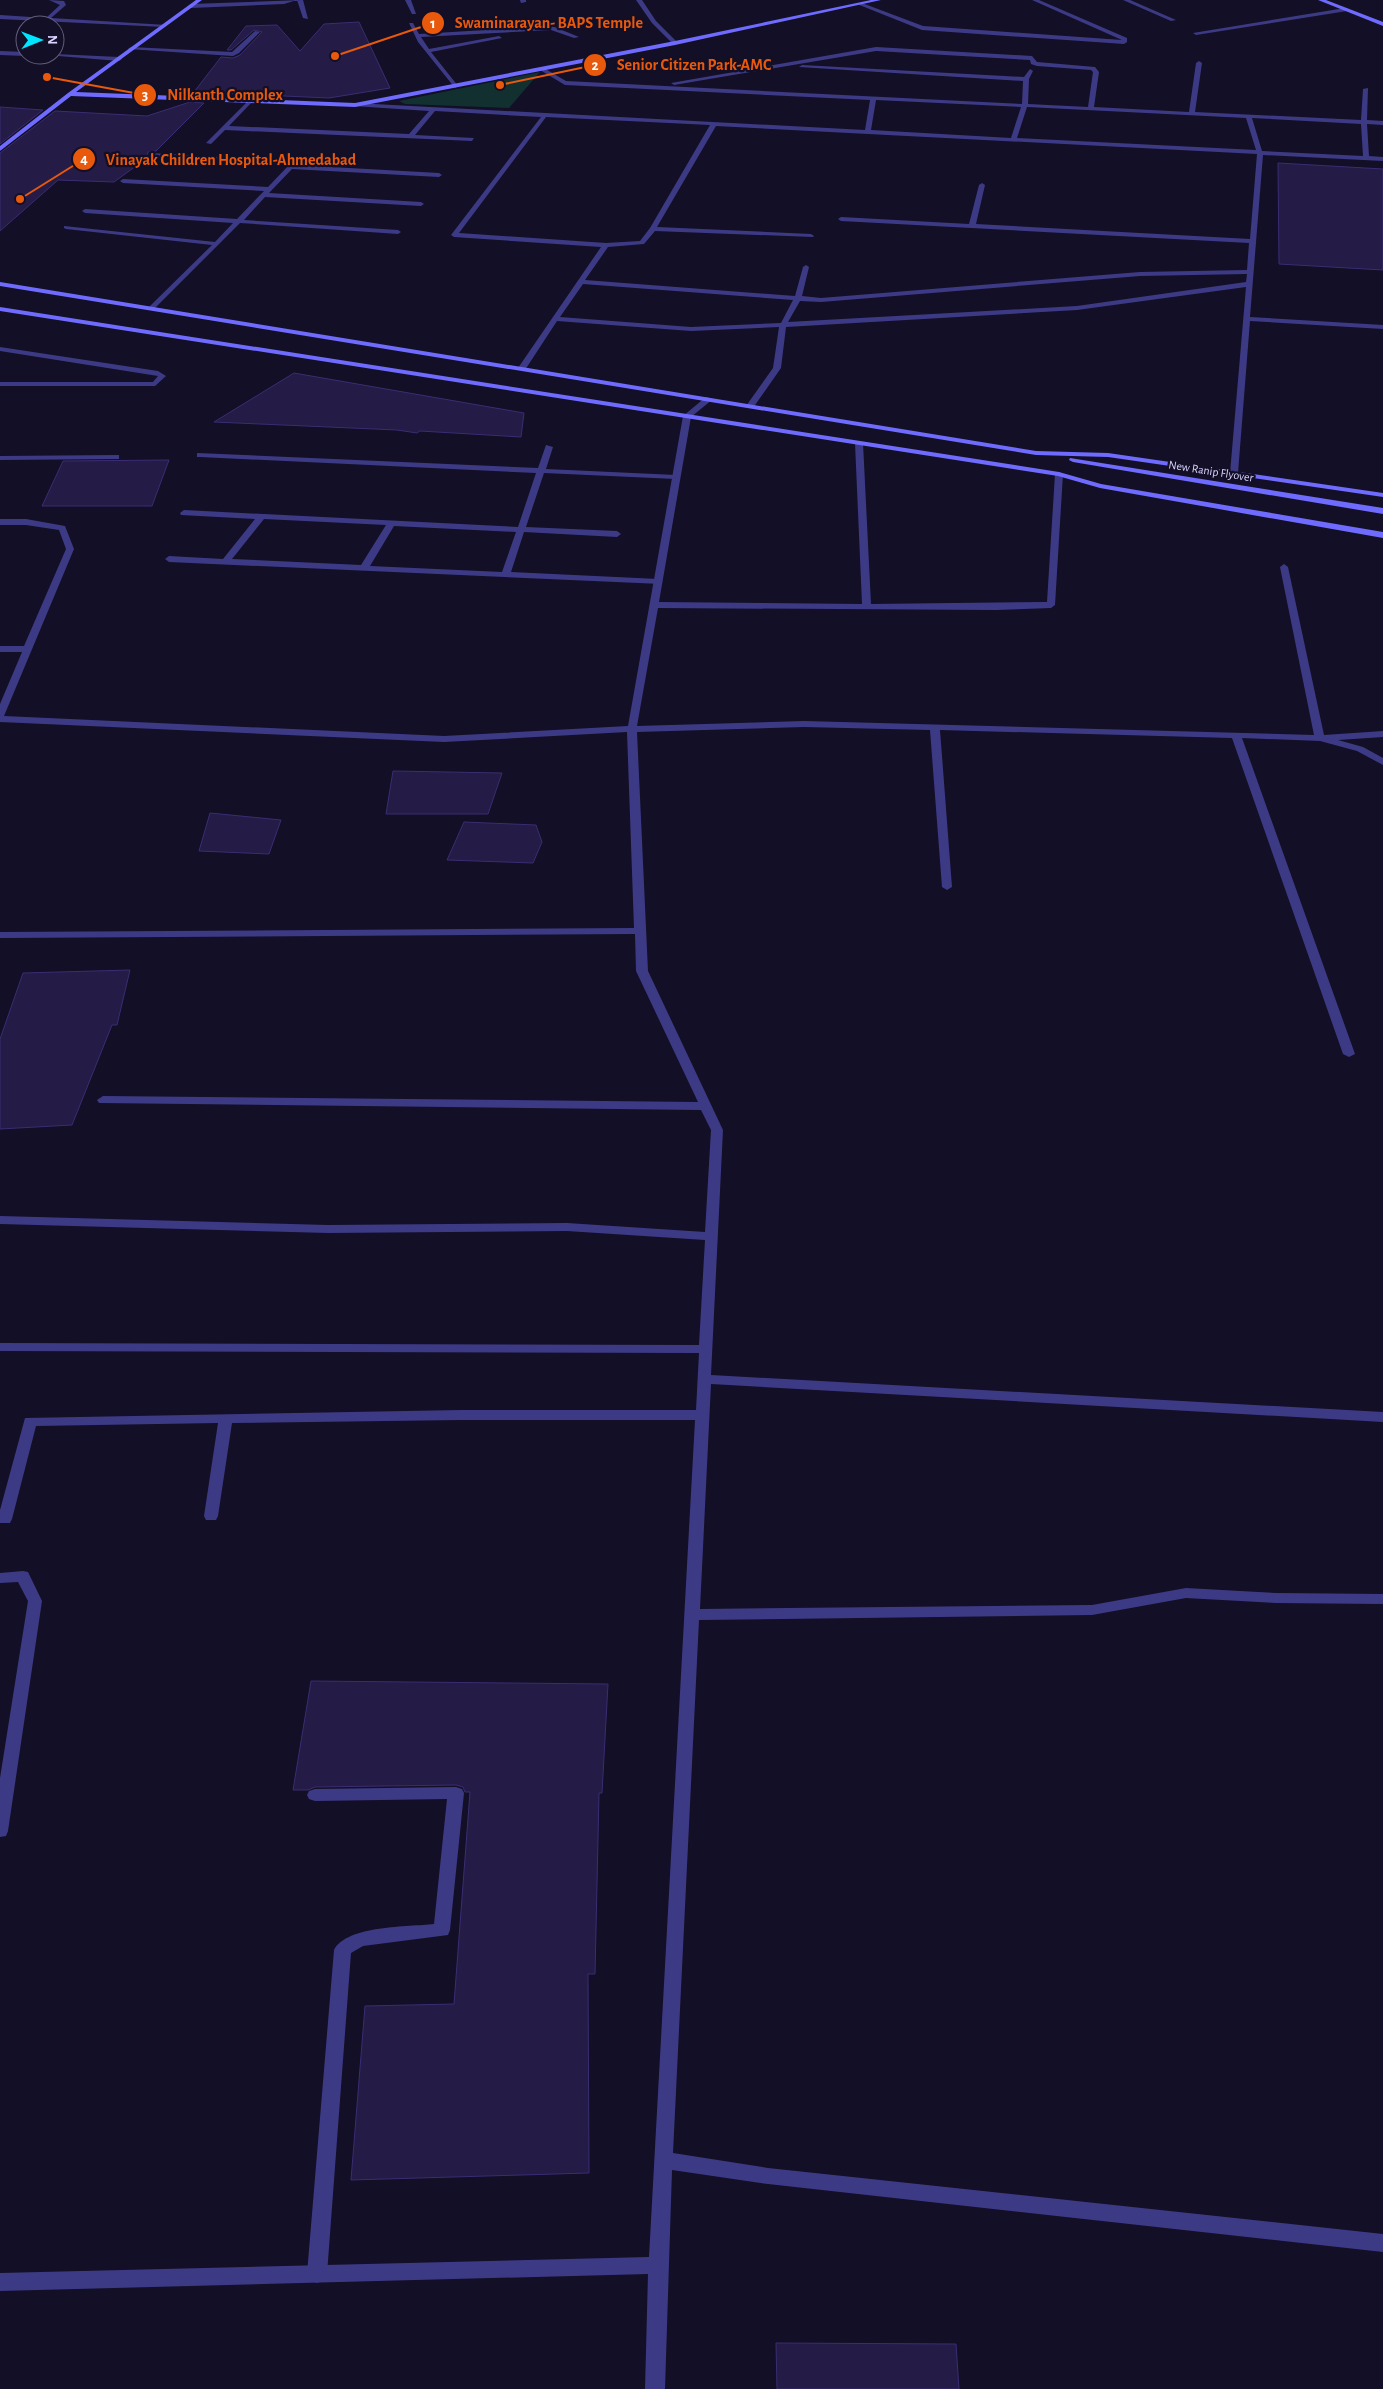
<svg xmlns="http://www.w3.org/2000/svg" width="1383" height="2389" viewBox="0 0 1383 2389" font-family="'Alegreya Sans',sans-serif">
<style>
.green{fill:#12302f}
.building{fill:#241b47;stroke:#3b2d73}
.lines{fill:none;stroke-linecap:round;stroke-linejoin:round}
.lane{fill:#3d3a85;fill-rule:evenodd}
.street{fill:#3d3a85;fill-rule:evenodd}
.secondary{fill:#6f6bff;fill-rule:evenodd}
.labels{text-anchor:middle;dominant-baseline:central;stroke-width:4.5;stroke-linejoin:round;paint-order:stroke}
.far-street-label{font-size:12px;fill:#d9d4ff;stroke:#130f26}
.leader{fill:none;stroke:#e8590c;stroke-width:2}
.callout-dot{fill:#e8590c;stroke:#130f26;stroke-width:2}
.mark-label{font-size:15px;text-anchor:middle;font-weight:bold;fill:#fff}
.callout-label{font-size:16px;text-anchor:middle;font-weight:bold;fill:#e8590c;stroke:#130f26;stroke-width:4.5;stroke-linejoin:round;paint-order:stroke}
</style>
<rect width="100%" height="100%" fill="#130f26"/>
<polygon class="green" points="540,72 509,108 405,104 399,101"/>
<g class="building">
<polygon points="359,22 390,88 329,98 194,92 221,57 233,58 240,55 262,32 254,30 231,50 227,50 246,26 277,25 300,51 324,24"/>
<polygon points="190,102 204,103 156,151 148,152 147,158 114,182 58,180 0,231 0,153 55,111 147,116"/>
<polygon points="0,107 43,110 0,144"/>
<polygon points="1278,163 1383,169 1383,270 1279,264"/>
<polygon points="294,373 524,413 521,437 420,431 417,433 397,430 214,422"/>
<polygon points="169,460 152,506 42,506 63,461"/>
<polygon points="393,771 502,773 488,814 386,814"/>
<polygon points="210,813 281,820 269,854 199,851"/>
<polygon points="464,822 536,825 542,842 533,863 447,860"/>
<polygon points="130,970 117,1025 112,1025 72,1125 0,1129 0,1039 23,973"/>
<polygon points="311,1681 608,1684 602,1793 599,1793 595,1974 588,1974 589,2173 351,2180 365,2006 454,2004 470,1792 465,1792 463,1787 456,1785 315,1787 308,1790 293,1790"/>
<polygon points="776,2343 956,2344 959,2389 777,2389"/>
</g>
<g class="lines">
<g class="lane">
<polygon points="0,347 158,371 166,376 155,386 0,386 0,382 153,382 158,376 0,351"/>
<path d="M546 445 553 447 546 469 676 475 680 477 676 479 544 473 526 527 617 531 621 534 617 537 524 532 511 572 658 579 662 582 661 584 169 562 165 559 169 556 223 559 255 519 181 515 180 513 184 510 518 527 536 473 200 457H197V453L538 468ZM264 519 386 525 361 565 232 559ZM394 526 516 532 502 572 370 566Z"/>
<polygon points="119,455 119,459 116,459 0,460 0,456"/>
<path d="M456 1787 462 1789 464 1793 450 1930 448 1935 363 1946 351 1953 327 2274 324 2280 317 2283 310 2280 307 2274 334 1950C347 1925 409 1927 434 1924L447 1799 315 1801 309 1799 307 1795 309 1791 315 1789Z"/>
</g>
<g class="street">
<polygon points="49,0 64,1 66,5 51,18 167,25 164,27 0,19 0,15 46,18 60,5"/>
<polygon points="297,0 284,4 191,8 188,6 191,4 303,0 308,19 303,18"/>
<polygon points="405,0 411,0 416,14 412,14"/>
<polygon points="520,0 526,0 526,2 521,3"/>
<polygon points="636,0 642,0 656,21 677,42 677,44 673,44 652,23"/>
<polygon points="1032,0 1039,0 1127,38 1127,42 1124,44 922,30 857,4 862,3 923,26 1122,40"/>
<polygon points="1123,0 1130,0 1176,20 1171,21"/>
<polygon points="1345,8 1347,11 1196,35 1193,33"/>
<polygon points="409,23 413,23 419,34 552,26 579,37 574,38 551,30 421,37 429,49 499,36 502,38 431,52 458,86 455,88 418,42"/>
<polygon points="255,31 260,32 239,53 233,56 128,49 131,47 232,52"/>
<path d="M876 47 1032 56 1037 62 1095 67 1099 72 1094 107 1189 112 1196 63 1199 61 1202 63 1195 112 1361 120 1363 89 1368 88 1367 120 1383 121V125L1367 124 1369 156 1383 157V161L1263 155 1250 317 1383 325V329L1250 321 1238 473 1234 475 1230 473 1246 287 1077 310 786 327 781 368 753 408H750L746 406 773 368 779 327 691 331 557 321 525 370H519L518 368 601 247 454 237 451 235 541 117 435 111 415 135 474 138 472 141 225 130 211 144 206 143 250 99 252 102 229 126 409 134 429 111 353 106 355 103 865 130 870 100 565 85 540 70 542 67 566 81 1022 104 1023 81 799 67 802 65 1024 77 1030 69 1033 71 1029 79 1028 104 1088 107 1093 72 1091 70 1037 66 1031 64 1030 60 876 51 674 85 671 83ZM876 100 1021 107 1011 138 871 130ZM1027 107 1246 118 1256 150 1017 138ZM546 117 710 125 650 228 640 241 606 243 459 233ZM1252 118 1361 124 1363 156 1262 151ZM716 126 1257 154 1250 239 976 224 985 185 982 183 979 185 969 224 841 217 838 219 841 221 1249 243 1247 270 1140 272 821 298 802 296 809 267 806 265 803 267 795 296 585 280 608 247 644 244 655 231 813 237 814 236 811 234 657 227ZM1247 274 1246 282 1077 306 788 322 800 301 821 302 1140 276ZM583 284 793 300 781 323 691 327 560 317Z"/>
<polygon points="0,51 25,52 25,55 27,55 25,56 0,55"/>
<polygon points="55,54 119,57 122,59 119,61 46,55"/>
<polygon points="150,153 294,161 297,163 295,165 439,173 442,175 439,177 292,169 269,193 421,202 424,204 421,206 265,197 244,220 398,230 401,232 398,234 240,223 153,310 149,308 150,306 212,245 66,229 64,228 64,226 215,242 233,223 85,213 82,211 85,209 237,219 264,191 123,183 120,181 123,179 268,187 289,165 148,156"/>
<polygon points="706,397 713,399 691,417 659,602 862,604 855,443 859,441 863,443 871,604 1047,602 1055,474 1059,472 1063,474 1055,605 1051,608 996,610 658,608 637,726 804,721 1314,735 1280,567 1284,564 1288,567 1324,735 1383,731 1383,737 1338,740 1363,747 1383,758 1383,765 1357,751 1320,741 1242,738 1355,1054 1349,1057 1343,1054 1232,738 940,730 952,887 947,890 942,887 930,730 804,727 637,732 648,971 723,1130 711,1375 1383,1412 1383,1422 711,1384 700,1609 1092,1605 1186,1588 1276,1593 1383,1594 1383,1604 1276,1603 1186,1598 1092,1615 699,1620 673,2153 768,2168 1383,2234 1383,2252 768,2184 672,2170 665,2389 645,2389 648,2274 0,2291 0,2273 649,2257 695,1420 461,1420 232,1423 218,1516 216,1520 206,1520 204,1516 218,1423 36,1426 12,1519 10,1523 0,1523 0,1510 25,1418 461,1410 696,1410 699,1353 0,1351 0,1343 699,1345 705,1240 567,1231 328,1233 0,1224 0,1216 328,1225 567,1223 705,1232 711,1130 701,1110 99,1103 97,1100 103,1096 698,1102 636,971 635,934 0,938 0,932 634,928 627,732 444,742 0,722 0,704 22,652 0,652 0,646 24,646 66,549 59,530 26,525 0,525 0,519 26,519 65,526 74,549 4,716 444,736 628,726 683,416"/>
<polygon points="23,1571 28,1572 42,1601 8,1831 6,1836 0,1837 0,1778 28,1601 18,1582 0,1583 0,1573"/>
</g>
<g class="secondary">
<polygon points="196,0 202,0 76,92 355,103 675,41 871,0 881,0 675,45 355,107 71,96 0,151 0,146 68,93"/>
<polygon points="1318,0 1326,0 1383,22 1383,26"/>
<polygon points="0,282 1036,451 1108,453 1383,493 1383,497 1108,457 1036,455 0,286"/>
<polygon points="0,307 1059,472 1101,484 1383,532 1383,538 1100,488 1058,476 0,311"/>
<polygon points="1070,458 1383,508 1383,514 1073,462 1069,460"/>
</g>
</g>
<g class="labels">
<g class="far-street-label">
<text transform="translate(1211 471) rotate(9)">New Ranip Flyover</text>
</g>
</g>
<path class="leader" d="M335 56L433 23M500 85L595 65M47 77L145 95M20 199L84 159"/>
<g class="callout-dot">
<circle cx="335" cy="56" r="5"/>
<circle cx="500" cy="85" r="5"/>
<circle cx="47" cy="77" r="5"/>
<circle cx="20" cy="199" r="5"/>
<circle cx="433" cy="23" r="12"/>
<circle cx="595" cy="65" r="12"/>
<circle cx="145" cy="95" r="12"/>
<circle cx="84" cy="159" r="12"/>
</g>
<g class="mark-label">
<text x="433" y="28">1</text>
<text x="595" y="70">2</text>
<text x="145" y="100">3</text>
<text x="84" y="164">4</text>
</g>
<g class="callout-label">
<text x="549" y="28">Swaminarayan- BAPS Temple</text>
<text x="694" y="70">Senior Citizen Park-AMC</text>
<text x="225" y="100">Nilkanth Complex</text>
<text x="231" y="165">Vinayak Children Hospital-Ahmedabad</text>
</g>
<g transform="translate(40 40) rotate(89)"><circle r="24" fill="#130f26" stroke="#625e7d"/>
<path d="M0-4L9 19L0 12L-9 19Z" fill="#00e5ff"/>
<text y="-8" font-size="14" font-weight="bold" text-anchor="middle" fill="#d9d4ff">N</text>
</g>
</svg>
